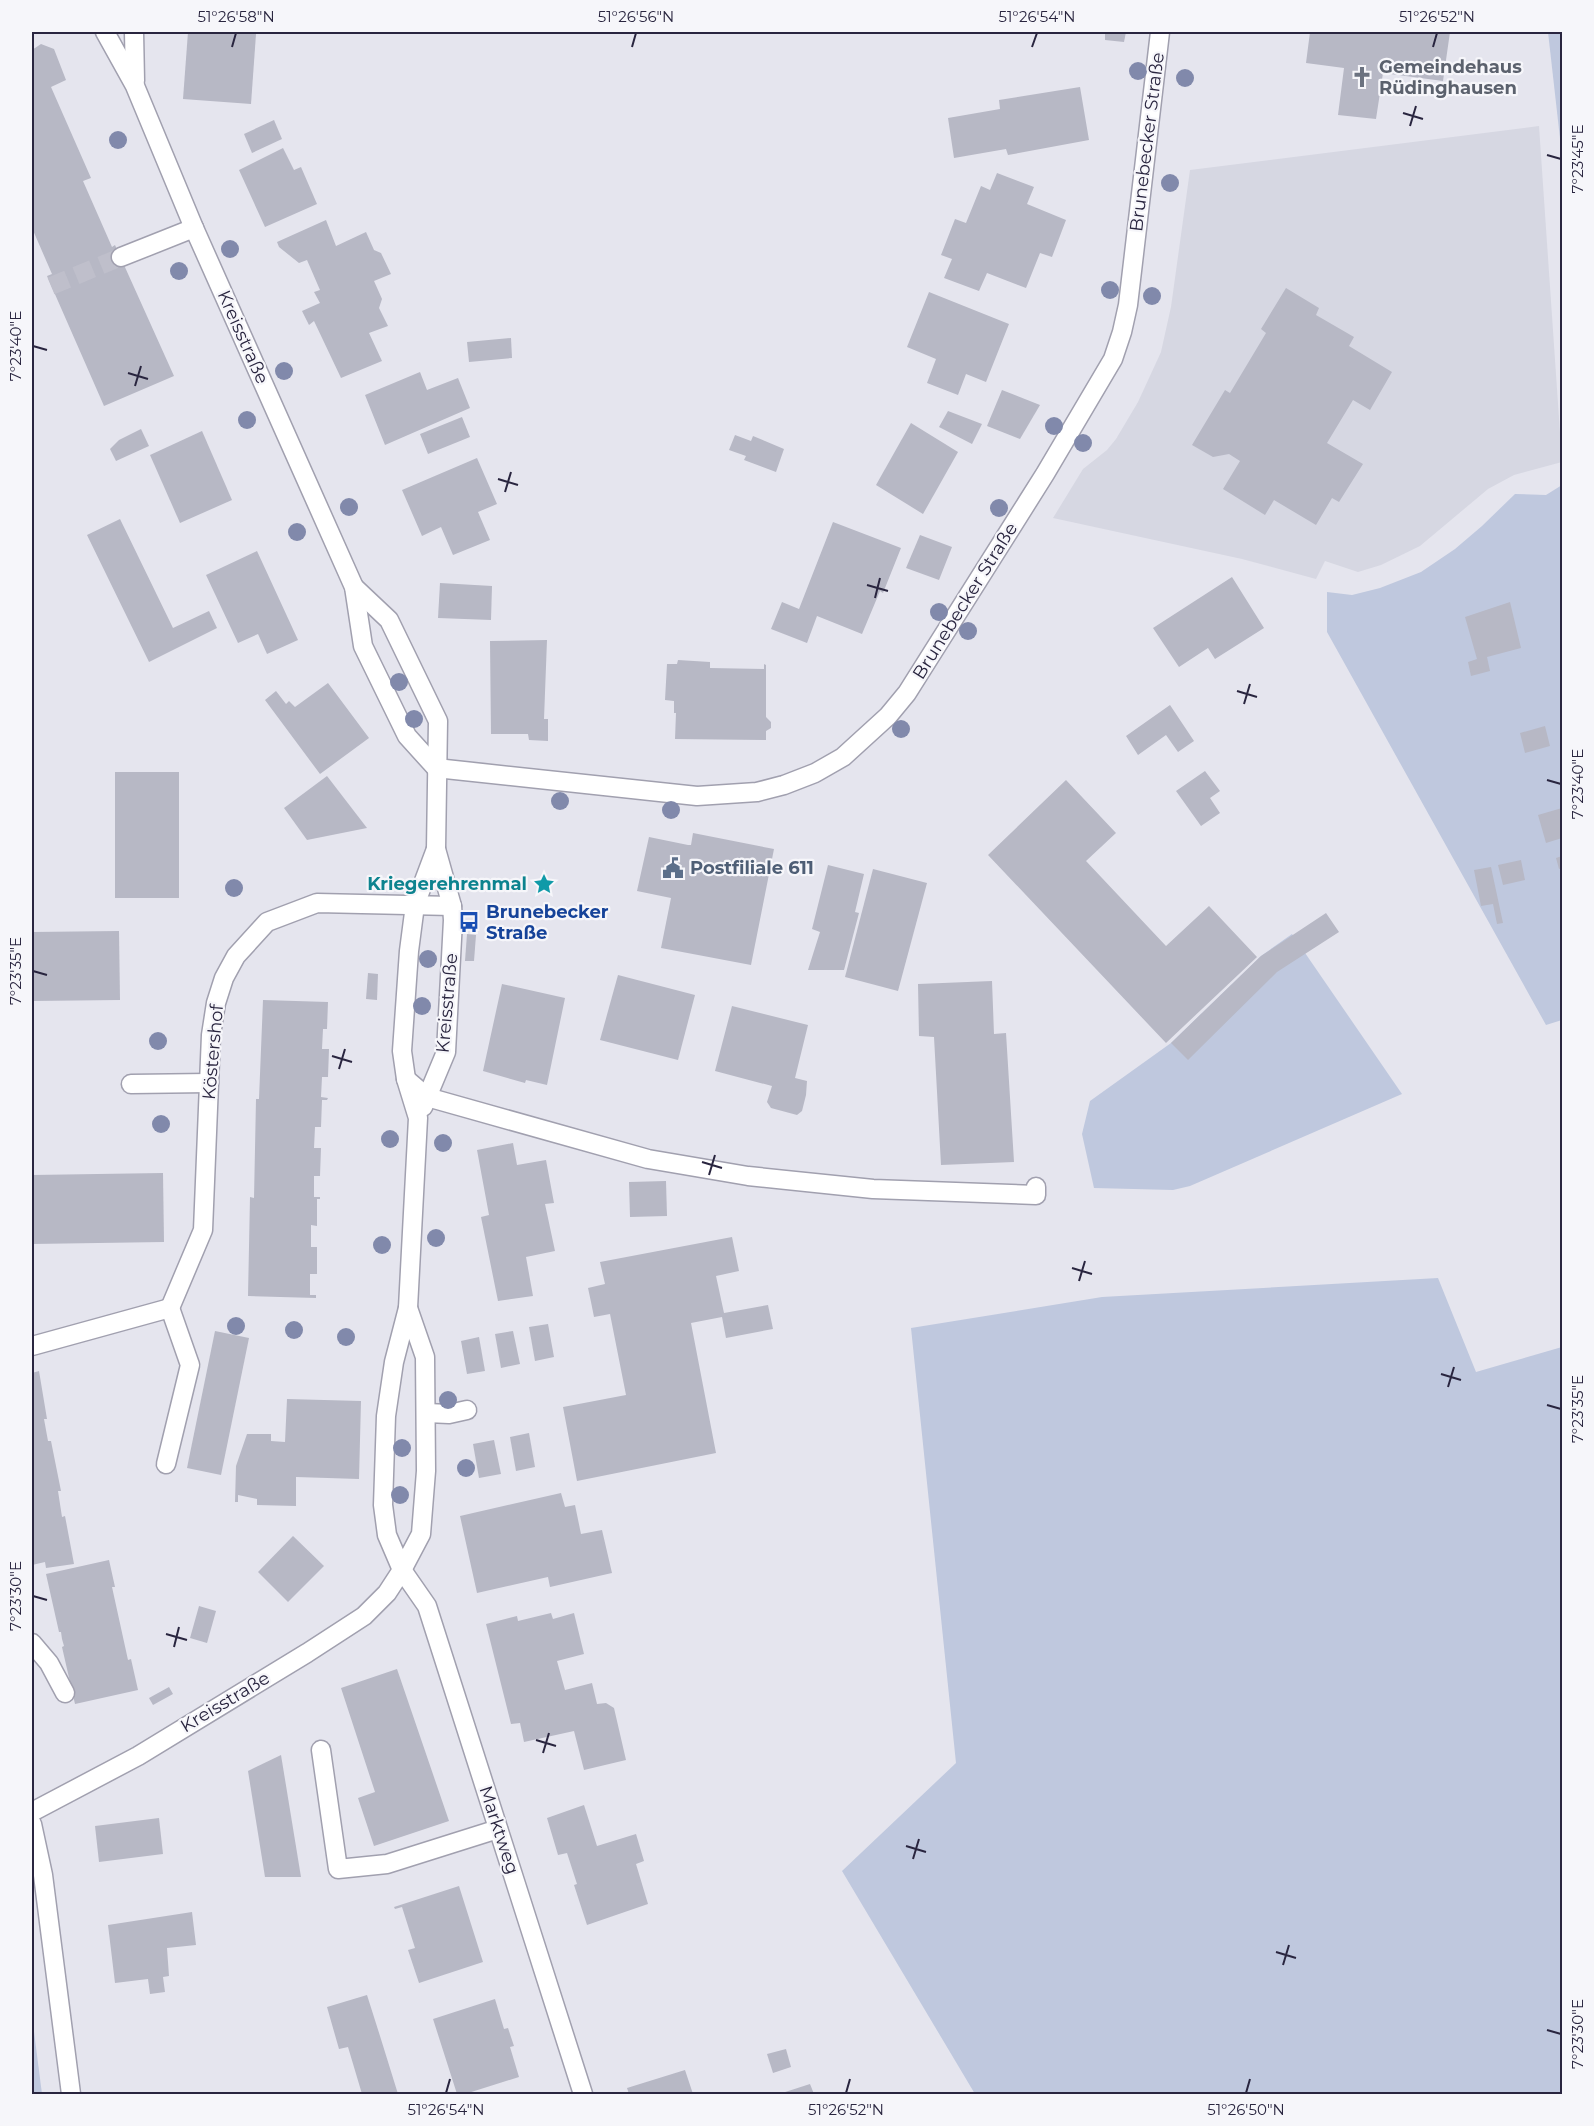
<svg xmlns="http://www.w3.org/2000/svg" width="1594" height="2126" viewBox="0 0 1594 2126" font-family="Montserrat,sans-serif">
<style>
.built{fill:#d6d7e2}
.green{fill:#bfc8de}
.building{fill:#b7b8c5}
.lines{fill:none;stroke-linecap:round;stroke-linejoin:round}
.minor-tunnel{stroke:#bfbfcb;stroke-width:18;stroke-dasharray:18 9;stroke-linecap:butt}
.minor-casing{stroke:#a1a0af;stroke-width:21}
.minor{stroke:#fff;stroke-width:18}
.tree{fill:#8189ab}
.ticks{fill:none;stroke:#29253f;stroke-width:2}
.labels{text-anchor:middle;dominant-baseline:central;stroke-width:4.5;stroke-linejoin:round;paint-order:stroke}
.worship-label{font-size:18px;font-weight:bold;fill:#5b616d;stroke:#f6f6fa;text-anchor:start}
.street-label{font-size:18px;fill:#29253f;stroke:#f6f6fa}
.service-label{font-size:18px;font-weight:bold;fill:#4e5e75;stroke:#f6f6fa;text-anchor:start}
.culture-label{font-size:18px;font-weight:bold;fill:#0d838f;stroke:#f6f6fa;text-anchor:end}
.transit-label{font-size:18px;font-weight:bold;fill:#164399;stroke:#f6f6fa;text-anchor:start}
.neatline{fill:none;stroke:#29253f;stroke-width:2}
.ticks-label{font-size:15px;text-anchor:middle;fill:#29253f}
</style>
<rect width="100%" height="100%" fill="#e5e5ee"/>
<polygon class="built" points="1539,126 1562,462 1514,475 1488,489 1420,546 1381,565 1358,572 1325,561 1316,579 1242,559 1053,518 1083,469 1107,450 1116,439 1138,402 1161,352 1171,307 1190,170"/>
<g class="green">
<polygon points="1548,32 1562,32 1562,156"/>
<polygon points="1562,485 1562,1020 1546,1025 1327,632 1327,592 1352,595 1380,588 1421,572 1455,549 1482,526 1515,494 1546,495"/>
<polygon points="1292,934 1402,1094 1190,1186 1173,1190 1094,1188 1082,1134 1090,1101 1171,1043 1261,956"/>
<polygon points="1438,1278 1476,1372 1562,1347 1562,2094 975,2094 842,1871 956,1763 911,1328 1102,1297"/>
<polygon points="32,2016 42,2094 32,2094"/>
</g>
<g class="building">
<polygon points="188,32 256,34 251,104 183,99"/>
<polygon points="1105,32 1126,32 1124,42 1105,40"/>
<polygon points="1310,32 1450,32 1443,81 1383,73 1376,119 1338,115 1344,68 1306,63"/>
<polygon points="41,44 54,49 66,80 51,87 91,178 83,181 112,247 115,245 174,376 104,406 47,276 52,274 32,228 32,50"/>
<polygon points="1080,87 1089,140 1008,155 1006,149 954,158 948,118 1000,109 999,100"/>
<polygon points="274,120 282,139 252,153 244,134"/>
<polygon points="283,148 294,170 301,167 317,204 265,227 239,170"/>
<polygon points="997,173 1034,187 1027,204 1066,220 1052,257 1040,253 1026,288 987,273 979,291 944,278 952,259 941,255 955,219 966,223 981,186 990,190"/>
<polygon points="326,220 336,246 366,232 374,250 381,253 391,274 374,281 382,299 379,308 388,326 369,333 382,361 341,378 314,321 309,325 302,311 320,303 314,292 320,290 307,260 299,263 279,247 277,242"/>
<polygon points="1286,288 1319,308 1316,315 1354,337 1349,346 1392,372 1370,410 1353,400 1327,443 1363,464 1339,502 1332,498 1316,525 1274,500 1265,515 1223,489 1240,461 1229,454 1213,457 1192,445 1225,390 1230,393 1266,333 1261,329"/>
<polygon points="929,292 1009,324 986,382 966,374 958,395 927,383 936,359 907,347"/>
<polygon points="511,338 512,358 469,362 467,342"/>
<polygon points="420,372 427,390 458,378 470,408 385,445 365,395"/>
<polygon points="1002,390 1040,405 1020,439 987,426"/>
<polygon points="948,411 982,424 972,444 939,427"/>
<polygon points="462,417 470,437 428,454 420,434"/>
<polygon points="911,423 958,452 923,514 876,485"/>
<polygon points="141,429 149,446 116,461 110,449 119,440"/>
<polygon points="202,431 232,500 180,523 150,455"/>
<polygon points="735,435 751,441 753,436 784,449 776,472 744,460 746,456 729,450"/>
<polygon points="477,458 497,504 478,512 490,540 453,555 441,527 422,536 402,490"/>
<polygon points="120,519 173,628 209,611 217,628 149,662 87,535"/>
<polygon points="833,522 901,548 883,593 880,591 862,634 817,616 807,643 771,629 782,602 799,609"/>
<polygon points="920,535 952,547 939,580 906,568"/>
<polygon points="257,551 298,640 267,654 258,634 238,643 206,575"/>
<polygon points="1232,577 1264,628 1215,659 1208,648 1179,667 1153,628"/>
<polygon points="440,583 492,586 491,620 438,618"/>
<polygon points="1510,602 1521,648 1487,657 1490,671 1471,676 1468,662 1477,659 1465,617"/>
<polygon points="547,640 544,719 548,719 548,741 529,740 528,734 491,734 490,641"/>
<polygon points="678,660 710,662 710,668 764,669 764,664 766,665 766,717 771,722 771,728 766,731 766,740 675,739 676,713 674,713 674,701 665,700 667,664 677,664"/>
<polygon points="328,683 369,738 320,774 265,700 276,691 286,704 289,701 295,707"/>
<polygon points="1170,705 1194,741 1178,752 1166,735 1138,755 1126,736"/>
<polygon points="1545,726 1550,746 1525,753 1520,733"/>
<polygon points="1205,771 1220,791 1210,798 1220,813 1201,826 1176,791"/>
<rect x="115" y="772" width="64" height="126"/>
<polygon points="327,776 367,828 307,840 284,808"/>
<polygon points="1066,780 1116,833 1086,861 1166,946 1209,906 1257,957 1166,1043 988,855"/>
<polygon points="1562,808 1562,838 1546,843 1538,815"/>
<polygon points="693,833 774,849 751,965 661,948 671,898 637,891 649,837 688,845 691,845"/>
<polygon points="1562,856 1562,868 1559,869 1556,858"/>
<polygon points="1521,860 1525,880 1503,885 1498,865"/>
<polygon points="828,865 864,874 855,912 859,913 844,970 808,970 820,932 812,929"/>
<polygon points="1491,867 1503,923 1497,924 1493,904 1481,906 1474,870"/>
<polygon points="873,869 927,883 898,991 845,977"/>
<polygon points="1326,913 1339,932 1277,972 1188,1060 1171,1043 1261,956"/>
<polygon points="119,931 120,1000 32,1001 32,932"/>
<polygon points="467,934 476,935 474,961 465,961"/>
<polygon points="368,973 378,974 377,1000 366,999"/>
<polygon points="618,975 695,995 678,1060 600,1040"/>
<polygon points="992,981 994,1034 1006,1033 1014,1162 941,1165 934,1037 919,1036 918,984"/>
<polygon points="502,984 565,998 547,1085 526,1080 525,1083 483,1071"/>
<polygon points="263,1000 328,1002 327,1029 323,1029 322,1049 329,1049 328,1077 322,1077 321,1097 328,1098 327,1100 322,1100 321,1127 315,1127 314,1148 321,1148 320,1176 314,1176 314,1197 320,1197 320,1199 317,1199 317,1226 311,1225 311,1247 317,1247 317,1274 310,1274 310,1295 316,1295 316,1298 248,1296 250,1197 254,1198 256,1099 259,1099"/>
<polygon points="732,1006 808,1025 795,1078 807,1081 806,1095 802,1111 797,1115 771,1108 767,1102 772,1086 715,1071"/>
<polygon points="513,1143 517,1165 546,1160 554,1203 545,1204 555,1251 526,1257 533,1296 498,1301 481,1217 489,1215 477,1150"/>
<polygon points="163,1173 164,1242 32,1244 32,1175"/>
<polygon points="666,1181 667,1216 630,1217 629,1182"/>
<polygon points="732,1237 739,1271 716,1276 724,1313 768,1305 773,1329 726,1338 722,1317 691,1323 716,1453 577,1481 563,1407 626,1395 610,1314 594,1317 591,1302 588,1288 605,1284 600,1262"/>
<polygon points="548,1324 554,1357 535,1361 529,1327"/>
<polygon points="215,1331 249,1338 221,1475 187,1468"/>
<polygon points="513,1331 520,1364 501,1368 495,1334"/>
<polygon points="479,1337 485,1371 467,1374 461,1341"/>
<polygon points="39,1371 47,1419 44,1419 48,1441 51,1441 61,1491 58,1491 62,1517 65,1516 74,1564 46,1568 45,1562 32,1565 32,1373"/>
<polygon points="287,1399 361,1401 359,1479 296,1477 296,1506 257,1505 257,1499 238,1495 238,1502 235,1502 236,1466 247,1434 271,1434 271,1441 285,1442"/>
<polygon points="529,1433 535,1467 516,1471 510,1437"/>
<polygon points="494,1440 501,1474 479,1478 473,1444"/>
<polygon points="561,1493 565,1507 575,1505 581,1534 602,1530 612,1573 550,1587 548,1577 477,1593 460,1516"/>
<polygon points="293,1536 324,1566 288,1602 258,1572"/>
<polygon points="109,1560 115,1587 112,1587 128,1660 131,1659 138,1690 75,1704 62,1647 64,1646 62,1639 61,1632 59,1632 46,1574"/>
<polygon points="199,1606 216,1611 207,1643 190,1638"/>
<polygon points="551,1613 553,1619 574,1613 584,1654 557,1661 565,1690 592,1683 597,1704 606,1703 614,1708 626,1760 584,1770 574,1731 524,1742 520,1723 511,1724 486,1624 517,1616 518,1621"/>
<polygon points="397,1669 449,1821 374,1846 358,1798 375,1792 341,1688"/>
<polygon points="169,1687 173,1694 153,1705 149,1698"/>
<polygon points="281,1755 301,1877 265,1877 248,1771"/>
<polygon points="584,1805 597,1846 636,1834 644,1861 636,1864 648,1904 587,1925 574,1885 577,1884 567,1853 558,1855 547,1818"/>
<polygon points="159,1818 163,1854 99,1862 95,1826"/>
<polygon points="459,1886 483,1962 419,1983 408,1950 415,1948 402,1907 395,1909 394,1907"/>
<polygon points="192,1912 196,1945 167,1948 169,1976 163,1977 165,1992 150,1994 148,1979 115,1983 108,1925"/>
<polygon points="367,1995 380,2036 398,2094 362,2094 348,2047 339,2049 327,2007"/>
<polygon points="495,1999 504,2029 508,2028 514,2046 510,2047 519,2077 465,2094 457,2094 433,2019"/>
<polygon points="786,2049 791,2067 773,2073 767,2054"/>
<polygon points="685,2070 693,2094 629,2094 627,2088"/>
<polygon points="810,2084 814,2094 779,2094"/>
</g>
<g class="lines">
<polyline class="minor-tunnel" points="51,286 121,257"/>
<defs>
<g id="minor">
<polyline points="105,32 135,86 194,228 354,587 363,646 407,736 436,768"/>
<polyline points="134,32 135,81"/>
<polyline points="121,257 194,228"/>
<polyline points="354,587 389,620 438,721 436,849 452,906 453,920 446,1052 423,1107"/>
<polyline points="436,768 697,796 757,792 784,785 815,773 843,757 888,716 907,693 1045,474 1113,359 1122,332 1128,305 1160,32"/>
<polyline points="436,849 415,905 409,951 402,1051 406,1079 418,1118 408,1308 394,1362 386,1416 383,1505 387,1535 402,1570 427,1606 583,2094"/>
<polyline points="406,1079 427,1097 648,1159 748,1176 873,1189 1036,1195 1036,1187"/>
<polyline points="131,1084 209,1083"/>
<polyline points="170,1308 203,1230 211,1035 216,1003 224,978 236,956 267,922 317,903 452,906"/>
<polyline points="32,1346 170,1308"/>
<polyline points="427,1413 449,1414 467,1410"/>
<polyline points="166,1464 190,1365 170,1308"/>
<polyline points="32,1643 49,1663 65,1693"/>
<polyline points="321,1750 338,1869 387,1864 498,1829"/>
<polyline points="32,1812 138,1756 307,1653 364,1616 387,1593 402,1570 421,1534 426,1471 425,1357 408,1308"/>
<polyline points="32,1824 43,1875 71,2094"/>
</g>
</defs>
<use href="#minor" class="minor-casing"/>
<use href="#minor" class="minor"/>
</g>
<g class="tree">
<circle cx="1138" cy="71" r="9"/>
<circle cx="1185" cy="78" r="9"/>
<circle cx="118" cy="140" r="9"/>
<circle cx="1170" cy="183" r="9"/>
<circle cx="230" cy="249" r="9"/>
<circle cx="179" cy="271" r="9"/>
<circle cx="1110" cy="290" r="9"/>
<circle cx="1152" cy="296" r="9"/>
<circle cx="284" cy="371" r="9"/>
<circle cx="247" cy="420" r="9"/>
<circle cx="1054" cy="426" r="9"/>
<circle cx="1083" cy="443" r="9"/>
<circle cx="349" cy="507" r="9"/>
<circle cx="999" cy="508" r="9"/>
<circle cx="297" cy="532" r="9"/>
<circle cx="939" cy="612" r="9"/>
<circle cx="968" cy="631" r="9"/>
<circle cx="399" cy="682" r="9"/>
<circle cx="414" cy="719" r="9"/>
<circle cx="901" cy="729" r="9"/>
<circle cx="560" cy="801" r="9"/>
<circle cx="671" cy="810" r="9"/>
<circle cx="234" cy="888" r="9"/>
<circle cx="428" cy="959" r="9"/>
<circle cx="422" cy="1006" r="9"/>
<circle cx="158" cy="1041" r="9"/>
<circle cx="161" cy="1124" r="9"/>
<circle cx="390" cy="1139" r="9"/>
<circle cx="443" cy="1143" r="9"/>
<circle cx="436" cy="1238" r="9"/>
<circle cx="382" cy="1245" r="9"/>
<circle cx="236" cy="1326" r="9"/>
<circle cx="294" cy="1330" r="9"/>
<circle cx="346" cy="1337" r="9"/>
<circle cx="448" cy="1400" r="9"/>
<circle cx="402" cy="1448" r="9"/>
<circle cx="466" cy="1468" r="9"/>
<circle cx="400" cy="1495" r="9"/>
</g>
<path class="ticks" d="M232 47 236 33M632 47 636 33M1032 47 1037 33M1433 47 1437 33M1403 113 1423 119M1410 126 1416 106M1547 155 1561 159M33 346 47 350M128 373 148 379M135 386 141 366M498 479 518 485M505 492 511 472M867 585 888 591M875 598 880 578M1237 691 1257 697M1244 704 1250 684M1547 780 1561 784M33 971 47 975M332 1056 352 1062M339 1069 345 1049M702 1162 722 1168M709 1175 715 1155M1072 1268 1092 1274M1079 1281 1085 1261M1441 1374 1461 1380M1448 1387 1454 1367M1547 1405 1561 1409M33 1596 47 1600M166 1634 187 1640M174 1647 179 1627M536 1740 556 1746M543 1753 549 1733M906 1846 926 1852M913 1859 919 1839M1276 1952 1296 1958M1283 1965 1289 1945M1547 2030 1561 2034M446 2093 450 2079M846 2093 850 2079M1246 2093 1250 2079"/>
<defs>
<symbol id="church-bare" viewBox="-9 -9 18 18"><path d="M-1.2-6h2.4v3.5h3.3v2.4h-3.3V6h-2.4V-.1h-3.3v-2.4h3.3Z" fill="#6b7280" stroke="#f6f6fa" stroke-width="2.5" paint-order="stroke"/></symbol>
<symbol id="civic-bare" viewBox="-9 -9 18 18"><path d="M-.6-6.5H3V-4.5H.6V-3L4-1V1h2V6H-6V1h2V-1L-.6-3ZM-1.2 2.5V6h2.4V2.5Z" fill="#5c6f8a" stroke="#f6f6fa" stroke-width="2.5" paint-order="stroke"/></symbol>
<symbol id="sight-bare" viewBox="-9 -9 18 18"><path d="M0-6L1.8-2.2L6-1.7L2.9 1.2L3.7 5.4L0 3.3L-3.7 5.4L-2.9 1.2L-6-1.7L-1.8-2.2Z" fill="#0f9aa8" stroke="#f6f6fa" stroke-width="2.5" paint-order="stroke"/></symbol>
<symbol id="bus-bare" viewBox="-9 -9 18 18"><path d="M-5-6H5V4H4V6H2V4H-2V6H-4V4H-5ZM-3.5-4V0h7V-4ZM-3.5 1.2v1.5H-2V1.2ZM2 1.2v1.5H3.5V1.2Z" fill="#1a4fb4" stroke="#f6f6fa" stroke-width="2.5" paint-order="stroke"/></symbol>
</defs>
<g fill-rule="evenodd">
<use href="#church-bare" x="1347" y="62" width="30" height="30"/>
<use href="#civic-bare" x="658" y="853" width="30" height="30"/>
<use href="#sight-bare" x="529" y="869" width="30" height="30"/>
<use href="#bus-bare" x="454" y="907" width="30" height="30"/>
</g>
<g class="labels">
<g class="worship-label">
<text x="1379" y="67">Gemeindehaus<tspan x="1379" dy="21">Rüdinghausen</tspan></text>
</g>
<g class="street-label">
<text transform="translate(1147 142) rotate(-83)">Brunebecker Straße</text>
<text transform="translate(243 337) rotate(66)">Kreisstraße</text>
<text transform="translate(965 601) rotate(-58)">Brunebecker Straße</text>
<text transform="translate(447 1003) rotate(-85)">Kreisstraße</text>
<text transform="translate(213 1052) rotate(-85)">Köstershof</text>
<text transform="translate(225 1702) rotate(-31)">Kreisstraße</text>
<text transform="translate(499 1830) rotate(72)">Marktweg</text>
</g>
<g class="service-label">
<text x="690" y="868">Postfiliale 611</text>
</g>
<g class="culture-label">
<text x="527" y="884">Kriegerehrenmal</text>
</g>
<g class="transit-label">
<text x="486" y="912">Brunebecker<tspan x="486" dy="21">Straße</tspan></text>
</g>
</g>
<rect width="1594" height="2126" fill="none" stroke="#f6f6fa" stroke-width="66"/>
<rect x="33" y="33" width="1528" height="2060" class="neatline"/>
<g class="ticks-label">
<text x="236" y="22">51°26'58"N</text>
<text x="636" y="22">51°26'56"N</text>
<text x="1037" y="22">51°26'54"N</text>
<text x="1437" y="22">51°26'52"N</text>
<text transform="translate(1578 159) rotate(-90)" y="5">7°23'45"E</text>
<text transform="translate(16 346) rotate(-90)" y="5">7°23'40"E</text>
<text transform="translate(1578 784) rotate(-90)" y="5">7°23'40"E</text>
<text transform="translate(16 971) rotate(-90)" y="5">7°23'35"E</text>
<text transform="translate(1578 1409) rotate(-90)" y="5">7°23'35"E</text>
<text transform="translate(16 1596) rotate(-90)" y="5">7°23'30"E</text>
<text transform="translate(1578 2034) rotate(-90)" y="5">7°23'30"E</text>
<text x="446" y="2115">51°26'54"N</text>
<text x="846" y="2115">51°26'52"N</text>
<text x="1246" y="2115">51°26'50"N</text>
</g>
</svg>
